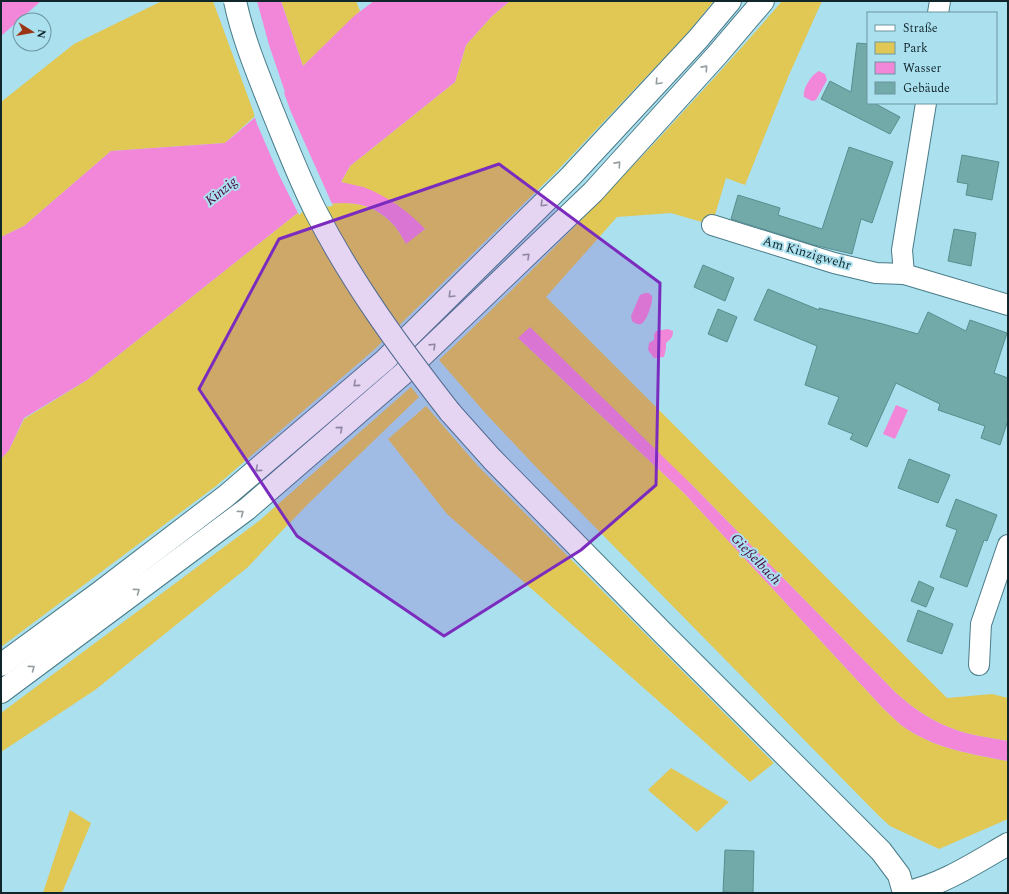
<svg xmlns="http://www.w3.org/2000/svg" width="1009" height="894" viewBox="0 0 1009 894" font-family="Spectral,serif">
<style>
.green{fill:#e1c754}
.water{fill:#f287d9}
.pier{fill:#abe0ee}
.building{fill:#72a9a9;stroke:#588e8e}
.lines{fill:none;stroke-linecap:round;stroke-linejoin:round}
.minor-casing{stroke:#497b88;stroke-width:22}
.tertiary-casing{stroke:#497b88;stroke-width:24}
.trunk-casing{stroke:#497b88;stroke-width:24}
.minor{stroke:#fff;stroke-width:20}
.tertiary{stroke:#fff;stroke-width:22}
.trunk{stroke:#fff;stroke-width:22}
.tertiary-bridge-casing{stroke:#497b88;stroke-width:24;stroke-linecap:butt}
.tertiary-bridge{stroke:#fff;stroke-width:22}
.oneway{stroke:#949da0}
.marked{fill:#7b2cbf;fill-opacity:0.2;stroke:#7b2cbf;stroke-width:3;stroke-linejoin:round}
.labels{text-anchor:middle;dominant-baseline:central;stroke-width:4;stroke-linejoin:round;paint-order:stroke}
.street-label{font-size:13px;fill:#11262b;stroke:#abe0ee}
.water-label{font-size:14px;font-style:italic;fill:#4a063e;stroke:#abe0ee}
</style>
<rect width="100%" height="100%" fill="#abe0ee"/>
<g class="green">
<polygon points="162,1 213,1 255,116 225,143 111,151 24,226 1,237 1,102 74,44"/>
<polygon points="281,1 356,1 360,11 303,66"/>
<path d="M510 1H714L685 36 555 173 375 349 216 486 1 647V459L9 450 24 419 87 380 305 207C340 203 364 196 392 223 398 229 402 237 406 243L425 229 361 187 341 182 350 166 455 82 466 45 492 16Z"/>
<path d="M782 1H822L789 75 745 185 726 178 712 225 671 213 617 217 546 297 947 698 992 694 1008 698V741C992 738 974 736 959 731 933 722 915 710 895 692L690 483 518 338 684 493 881 706C887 712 894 719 901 725 932 748 971 754 1008 761V819L939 849 890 826 879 816 536 467 487 415 439 360C516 288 589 213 661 136 702 91 743 47 782 1Z"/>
<polygon points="411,387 419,397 309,503 277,536 248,567 95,690 1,752 1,713 259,521"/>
<polygon points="426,406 478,466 774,763 750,782 447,514 388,439"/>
<polygon points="671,768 729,802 697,832 648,790"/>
<polygon points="70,810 91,823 62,893 43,893"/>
</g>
<g class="water">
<polygon points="1,1 41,1 1,36"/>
<path d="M257 1H281L303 66 354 16 374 1H510L492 16 466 45 455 82 350 166 341 182C348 184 356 185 363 187 387 196 407 210 425 229L406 244C402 237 398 229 392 223 365 196 339 203 305 207L87 380 24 418 9 450 1 459V237L24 226 111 151 225 143 285 92 269 45Z"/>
<path d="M819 71 825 74 827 80 816 100 812 101 804 97C802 89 812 74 819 71Z"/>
<path d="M645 293H649L652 296C653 302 647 321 641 324 638 325 634 323 632 321L631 316 640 295Z"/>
<path d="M530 327 690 483 895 692C915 710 933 722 959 731 974 736 992 738 1008 741V761C971 754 932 748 901 725 894 719 887 712 881 706L684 493 518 338Z"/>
<path d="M668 329 673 331C673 337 671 339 666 343V348L664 357 654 358 648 350 649 343 654 340V335L656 331Z"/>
<polygon points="896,405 908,410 895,439 883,434"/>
</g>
<polygon class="pier" points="255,1 275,68 291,112 333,206 306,209 299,215 279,175 257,124 254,114 282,91 267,46"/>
<g class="building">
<polygon points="857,43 868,44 868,103 874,103 900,117 890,134 821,99 830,81 851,92"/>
<polygon points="849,147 893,162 872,223 861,219 852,254 814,245 731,219 738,195 780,208 778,215 822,229"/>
<polygon points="962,155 999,162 992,200 966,195 968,184 957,182"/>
<polygon points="954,229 976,233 971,266 948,261"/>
<polygon points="703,265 734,278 725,301 694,287"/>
<polygon points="768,289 819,310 819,308 883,324 918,334 928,312 966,331 970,320 1007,333 994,373 1008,378 1008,420 1000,445 981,438 985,426 938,410 940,404 896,383 867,447 850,439 853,434 828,424 839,397 805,385 817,346 754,320"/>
<polygon points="718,309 737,317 727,342 708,334"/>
<polygon points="909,459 950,475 938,503 898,488"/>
<polygon points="956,499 997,515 987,541 984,540 967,587 940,577 957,530 946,526"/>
<polygon points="919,581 934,588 926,607 911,601"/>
<polygon points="918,610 953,624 942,654 907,641"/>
<polygon points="725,850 754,851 753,893 723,892"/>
</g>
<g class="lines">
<defs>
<g id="minor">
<polyline points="938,13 940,1"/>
<polyline points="926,103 902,250 904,274 1008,305"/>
<polyline points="712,225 834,263 876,273 904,274"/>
<polyline points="979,665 981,624 1008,545"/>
</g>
<g id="tertiary">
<polyline points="450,412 492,459 662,632 881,851 899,875 904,893"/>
<path d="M904 893C942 885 975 863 1008 844"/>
</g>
<g id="trunk">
<polyline points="1,665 99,593 226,496 385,360 571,176 698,39 730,1"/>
<polyline points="1,692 247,509 404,373 593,192 717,55 763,1"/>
</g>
</defs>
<use href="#minor" class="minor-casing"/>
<use href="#tertiary" class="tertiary-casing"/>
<use href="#trunk" class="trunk-casing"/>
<use href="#minor" class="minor"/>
<use href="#tertiary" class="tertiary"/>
<use href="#trunk" class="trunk"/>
<defs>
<path id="tertiary-bridge" d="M235 1C243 39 258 74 272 110 286 144 299 178 315 210 352 283 400 348 450 412"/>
</defs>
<use href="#tertiary-bridge" class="tertiary-bridge-casing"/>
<use href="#tertiary-bridge" class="tertiary-bridge"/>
</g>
<defs><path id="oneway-chevron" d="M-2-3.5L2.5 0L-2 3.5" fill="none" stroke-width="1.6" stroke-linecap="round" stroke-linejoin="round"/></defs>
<g class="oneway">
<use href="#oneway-chevron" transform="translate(705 68) rotate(-48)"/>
<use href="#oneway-chevron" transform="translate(658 82) rotate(133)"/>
<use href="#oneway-chevron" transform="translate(618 164) rotate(-48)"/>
<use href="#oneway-chevron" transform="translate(543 204) rotate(135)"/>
<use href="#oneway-chevron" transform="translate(527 256) rotate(-44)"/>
<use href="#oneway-chevron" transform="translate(451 295) rotate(135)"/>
<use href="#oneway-chevron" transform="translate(433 346) rotate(-44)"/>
<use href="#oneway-chevron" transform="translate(356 384) rotate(139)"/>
<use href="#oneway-chevron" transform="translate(340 429) rotate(-41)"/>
<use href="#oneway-chevron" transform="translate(258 469) rotate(139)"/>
<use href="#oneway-chevron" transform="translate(241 513) rotate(-37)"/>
<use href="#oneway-chevron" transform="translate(137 591) rotate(-37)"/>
<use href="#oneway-chevron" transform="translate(32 668) rotate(-37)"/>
</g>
<path class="marked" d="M499 164 660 283 656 485 581 550 444 636 297 536 199 389 279 239Z"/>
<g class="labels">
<g class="street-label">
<text transform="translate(807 253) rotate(16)">Am Kinzigwehr</text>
</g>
<g class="water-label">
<text transform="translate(221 191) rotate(-39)">Kinzig</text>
<text transform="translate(756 559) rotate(46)">Gießelbach</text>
</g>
</g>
<rect width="1009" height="894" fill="none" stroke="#11262b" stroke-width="4"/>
<rect x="867" y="12" width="130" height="92" fill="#abe0ee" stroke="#6d96a0"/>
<rect x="875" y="25" width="20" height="6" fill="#ffffff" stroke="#6d96a0"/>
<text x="903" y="32" font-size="12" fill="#11262b">Straße</text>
<rect x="875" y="42" width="20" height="12" fill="#e1c754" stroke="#6d96a0"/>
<text x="903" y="52" font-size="12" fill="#11262b">Park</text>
<rect x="875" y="62" width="20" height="12" fill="#f287d9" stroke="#6d96a0"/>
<text x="903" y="72" font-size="12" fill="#11262b">Wasser</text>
<rect x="875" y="82" width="20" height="12" fill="#72a9a9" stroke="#6d96a0"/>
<text x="903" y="92" font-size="12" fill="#11262b">Gebäude</text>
<g transform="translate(32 32) rotate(101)"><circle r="19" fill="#abe0ee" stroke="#6d96a0"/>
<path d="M0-3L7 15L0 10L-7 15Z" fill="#9c3515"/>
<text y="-6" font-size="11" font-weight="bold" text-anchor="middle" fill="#11262b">N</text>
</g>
</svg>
